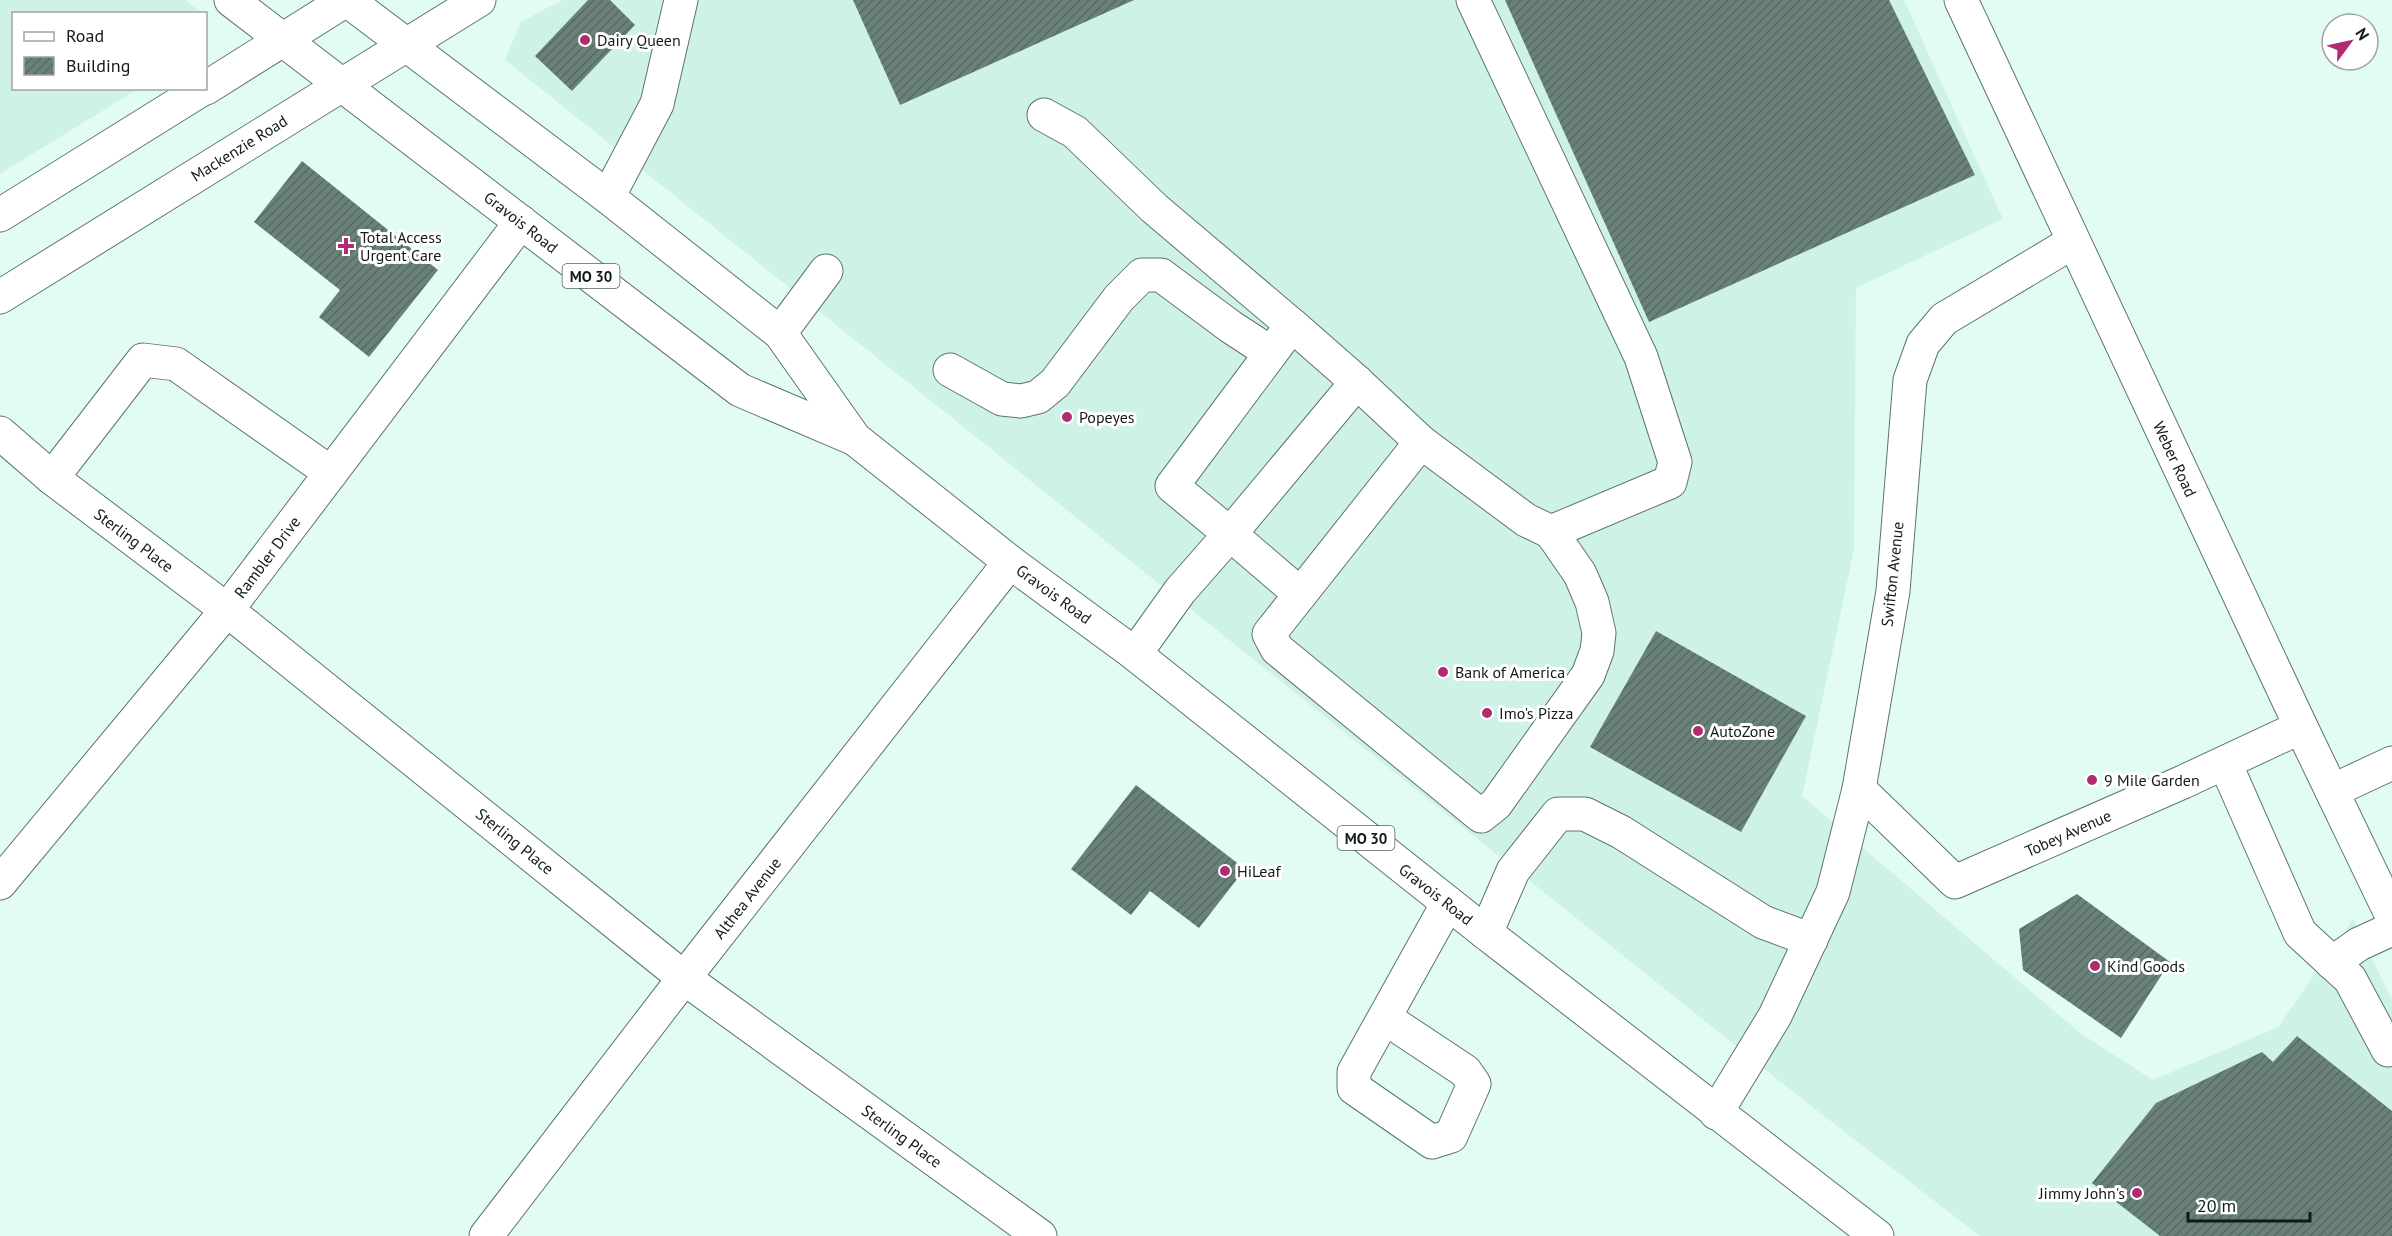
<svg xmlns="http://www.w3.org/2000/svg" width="2392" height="1236" viewBox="0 0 2392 1236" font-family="'PT Sans',sans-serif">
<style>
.built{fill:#cff2e7}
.building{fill:url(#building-hatch)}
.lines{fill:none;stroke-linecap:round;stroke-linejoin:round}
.minor-casing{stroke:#5d746d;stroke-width:35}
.major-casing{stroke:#5d746d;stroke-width:35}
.minor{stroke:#fff;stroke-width:33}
.major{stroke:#fff;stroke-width:33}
.poi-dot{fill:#b12b70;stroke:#fff;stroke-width:2}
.labels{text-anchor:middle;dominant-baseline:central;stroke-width:6;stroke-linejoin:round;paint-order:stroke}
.shield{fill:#fff;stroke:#595f5e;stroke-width:1.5}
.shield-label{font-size:15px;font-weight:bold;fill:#121b19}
.poi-label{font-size:16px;fill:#121b19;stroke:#fff;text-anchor:start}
.street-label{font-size:16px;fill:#121b19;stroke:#fff}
</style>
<defs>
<pattern id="building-hatch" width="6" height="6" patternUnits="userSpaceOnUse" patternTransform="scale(1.5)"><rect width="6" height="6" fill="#6a817a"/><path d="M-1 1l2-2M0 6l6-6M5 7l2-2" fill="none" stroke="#566963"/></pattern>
</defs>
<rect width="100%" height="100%" fill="#e2fcf3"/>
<g class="built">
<polygon points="0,0 185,0 202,13 14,14 14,88 138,89 0,174"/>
<polygon points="562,0 1904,0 2003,219 1856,288 1854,549 1802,796 2080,1033 2153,1080 2278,1027 2353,919 2392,1000 2392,1236 1980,1236 1806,1102 505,60 521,22"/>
</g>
<g class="building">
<polygon points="588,0 610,0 635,25 572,91 535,56"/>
<polygon points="853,0 1134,0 900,105"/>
<polygon points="1505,0 1889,0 1975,175 1649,322"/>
<polygon points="302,161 438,270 369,357 319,317 340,290 254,222"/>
<polygon points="1656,631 1806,716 1741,832 1590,747"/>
<polygon points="1136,785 1245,869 1199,928 1150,891 1131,915 1071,869"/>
<polygon points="2077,894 2170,962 2121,1038 2023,970 2019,929"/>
<polygon points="2297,1036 2392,1111 2392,1236 2160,1236 2092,1183 2156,1103 2262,1052 2273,1062"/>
</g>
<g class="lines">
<defs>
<g id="minor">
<polyline points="1961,0 2301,727 2392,916"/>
<polyline points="1044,115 1075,132 1154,208 1292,325 1172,486 1230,534 1357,382 1421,442 1526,520 1551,532 1670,482 1675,462 1641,357 1473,0"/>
<polyline points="608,197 657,104 681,0"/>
<polyline points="1292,325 1357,382"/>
<polyline points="780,333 826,271"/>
<polyline points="950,370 1002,399 1021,401 1038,397 1055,383 1119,298 1142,275 1161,275 1231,327 1271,353"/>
<polyline points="0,433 52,478 227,610 684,978 1040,1236"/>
<polyline points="1421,442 1269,634 1277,649 1481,816 1496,804 1588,675 1597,651 1599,633 1592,602 1580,574 1551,532"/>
<polyline points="52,478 143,360 176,364 331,473"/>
<polyline points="1135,654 1180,591 1230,534 1300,594"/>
<polyline points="2225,763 2300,933 2350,979 2388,1050"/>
<polyline points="1859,789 1955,882 2183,782 2301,727"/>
<polyline points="2332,791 2392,763"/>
<polyline points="0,883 227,610 521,222"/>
<polyline points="1486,933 1513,871 1558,814 1585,814 1621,832 1763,922 1811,940"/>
<polyline points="2332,963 2359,944 2392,929"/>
<polyline points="1385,1018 1465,1071 1474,1084 1451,1136 1432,1142 1354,1088 1354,1072 1448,903"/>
<polyline points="1716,1113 1775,1016 1833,892 1859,789 1893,591 1910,380 1923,344 1944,319 2073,242"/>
<polyline points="486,1236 684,978 1010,562"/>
</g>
<g id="major">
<polyline points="231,0 740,390 855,439 1010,562 1135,654 1486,933 1877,1236"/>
<polyline points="347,0 608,197 780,333 855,439"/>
<polyline points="206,88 346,0"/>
<polyline points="0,215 204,88"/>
<polyline points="0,297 479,0"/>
</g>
</defs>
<use href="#minor" class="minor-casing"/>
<use href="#major" class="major-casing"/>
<use href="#minor" class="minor"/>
<use href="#major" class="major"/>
</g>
<g class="poi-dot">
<circle cx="585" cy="40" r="6"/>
<path d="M343 237h6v6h6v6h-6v6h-6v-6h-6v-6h6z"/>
<circle cx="1067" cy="417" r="6"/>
<circle cx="1443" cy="672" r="6"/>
<circle cx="1487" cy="713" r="6"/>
<circle cx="1698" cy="731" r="6"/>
<circle cx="2092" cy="780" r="6"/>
<circle cx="1225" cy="871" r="6"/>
<circle cx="2095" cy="966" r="6"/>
<circle cx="2137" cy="1193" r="6"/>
</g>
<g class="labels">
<g class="shield">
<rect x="562.5" y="264" width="57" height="24" rx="4.5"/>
<rect x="1337.5" y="826" width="57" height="24" rx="4.5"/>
</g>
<g class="shield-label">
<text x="591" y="276">MO 30</text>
<text x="1366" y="838">MO 30</text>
</g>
<g class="poi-label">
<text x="597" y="40">Dairy Queen</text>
<text x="360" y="237">Total Access<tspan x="360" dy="18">Urgent Care</tspan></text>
<text x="1079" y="417">Popeyes</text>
<text x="1455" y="672">Bank of America</text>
<text x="1499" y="713">Imo's Pizza</text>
<text x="1710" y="731">AutoZone</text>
<text x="2104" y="780">9 Mile Garden</text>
<text x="1237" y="871">HiLeaf</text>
<text x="2107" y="966">Kind Goods</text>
<text x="2125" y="1193" text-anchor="end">Jimmy John's</text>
</g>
<g class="street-label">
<text transform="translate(239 148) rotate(-32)">Mackenzie Road</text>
<text transform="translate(521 222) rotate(38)">Gravois Road</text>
<text transform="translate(2175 459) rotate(65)">Weber Road</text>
<text transform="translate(134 540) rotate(37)">Sterling Place</text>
<text transform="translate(267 557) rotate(-53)">Rambler Drive</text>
<text transform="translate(1892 574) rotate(-84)">Swifton Avenue</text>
<text transform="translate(1054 594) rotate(36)">Gravois Road</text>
<text transform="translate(2068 833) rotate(-24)">Tobey Avenue</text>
<text transform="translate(515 841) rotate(39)">Sterling Place</text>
<text transform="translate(1436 894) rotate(38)">Gravois Road</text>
<text transform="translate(747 898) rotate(-52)">Althea Avenue</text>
<text transform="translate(902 1136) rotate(36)">Sterling Place</text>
</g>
</g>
<rect x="12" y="12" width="195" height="78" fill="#ffffff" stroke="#a0a4a3" stroke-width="1.5"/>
<rect x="24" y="32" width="30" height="9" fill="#ffffff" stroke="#a0a4a3" stroke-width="1.5"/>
<text x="66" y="42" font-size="18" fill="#121b19">Road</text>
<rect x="24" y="57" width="30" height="18" fill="url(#building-hatch)" stroke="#a0a4a3" stroke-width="1.5"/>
<text x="66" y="72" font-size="18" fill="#121b19">Building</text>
<g transform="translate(2350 42) rotate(57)"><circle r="28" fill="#ffffff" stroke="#a0a4a3" stroke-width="1.5"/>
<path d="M0-4.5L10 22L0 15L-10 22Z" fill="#b12b70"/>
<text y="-9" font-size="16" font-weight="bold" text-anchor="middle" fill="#121b19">N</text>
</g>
<path d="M2188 1212v9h122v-9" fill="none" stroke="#121b19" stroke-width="3"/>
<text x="2197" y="1212" font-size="18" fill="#121b19" stroke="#ffffff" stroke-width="4.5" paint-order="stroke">20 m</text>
</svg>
